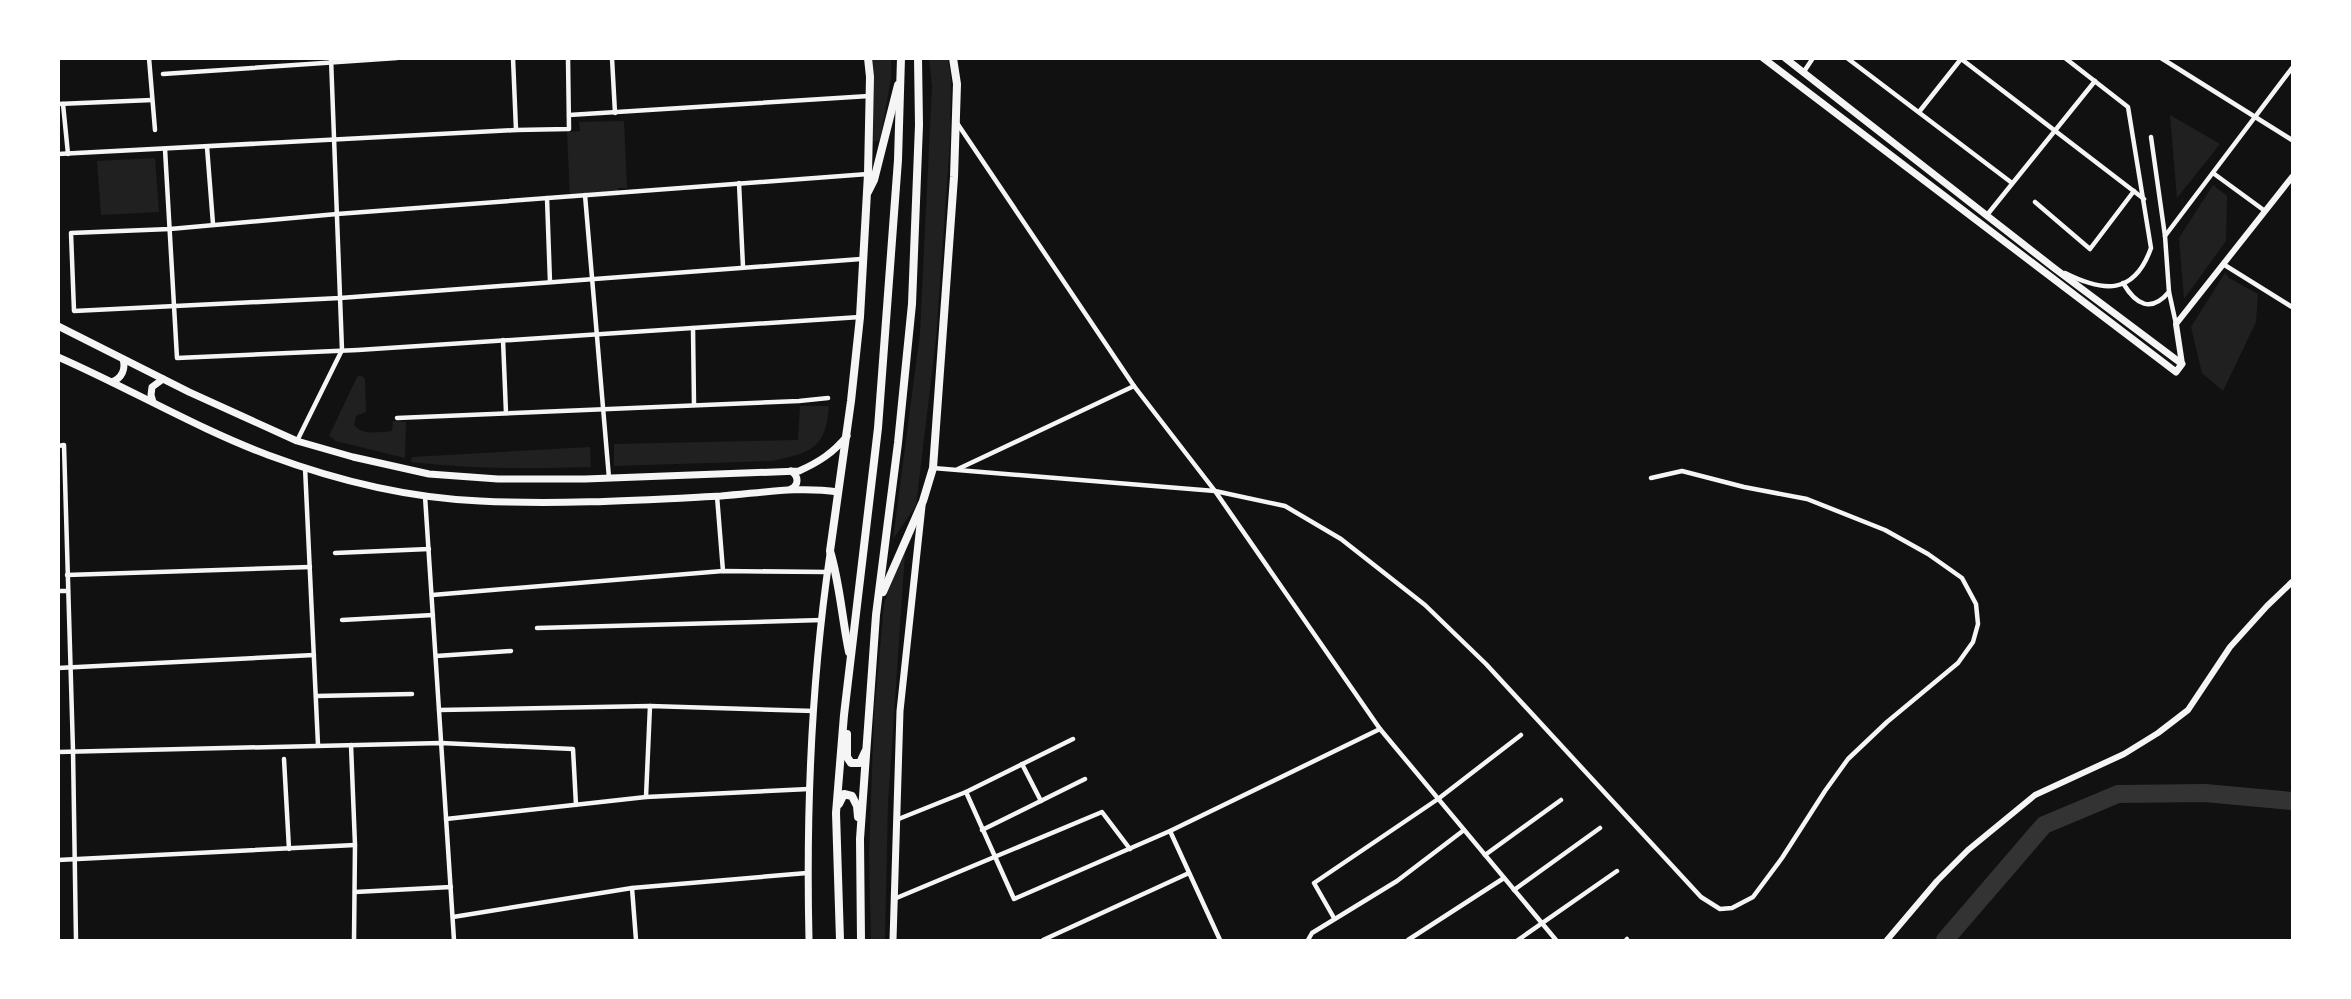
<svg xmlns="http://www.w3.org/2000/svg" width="2351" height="999" viewBox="0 0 2351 999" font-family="'Roboto Condensed',sans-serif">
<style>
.green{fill:#202020}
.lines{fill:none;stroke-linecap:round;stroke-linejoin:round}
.river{stroke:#333;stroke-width:18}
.minor{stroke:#f5f5f5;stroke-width:4.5}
.tertiary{stroke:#f5f5f5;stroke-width:6}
.secondary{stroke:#f5f5f5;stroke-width:7}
.primary{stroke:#f5f5f5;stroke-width:8}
</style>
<rect width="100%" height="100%" fill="#111"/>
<g class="green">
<polygon points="871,59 891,59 891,79 880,140 873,142"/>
<polygon points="929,59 948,59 951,77 950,141 936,339 916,506 893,539 920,333 932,86"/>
<polygon points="2170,115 2220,144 2177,198"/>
<polygon points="624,121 627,188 618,188 619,196 570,199 567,132 580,131 579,122"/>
<polygon points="155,158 159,212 101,215 97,161"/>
<polygon points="2213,185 2227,196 2226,241 2184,299 2179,238"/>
<polygon points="2225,273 2229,278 2258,294 2256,322 2223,391 2202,373 2191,327"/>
<path d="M360 375 365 379 366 412 356 416 354 425C363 436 379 432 392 431L393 421 406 422 405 458 336 441 329 436 357 377Z"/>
<path d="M800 406H829C826 449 811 452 773 461L614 466V444L798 440Z"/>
<path d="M590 447 591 467C530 469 471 469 411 462L412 457Z"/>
<polygon points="906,538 888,803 885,940 871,940 869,856 874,714 884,604"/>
</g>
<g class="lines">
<polyline class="river" points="1945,940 2044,825 2118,794 2205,793 2292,801"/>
<g class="minor">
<polyline points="149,58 155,130"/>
<polyline points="513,58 516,130"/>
<polyline points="612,58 615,113"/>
<polyline points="1847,58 2012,183"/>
<polyline points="1960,58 2144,199"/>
<path d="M2065 58 2128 107 2151 248C2134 296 2103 292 2065 273"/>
<polyline points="2161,58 2292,140"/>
<polyline points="1803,73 1813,58"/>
<polyline points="163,74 397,58"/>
<polyline points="58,104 152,100"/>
<polyline points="63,104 68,154"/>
<polyline points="1919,112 1961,59"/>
<polyline points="569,115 869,96"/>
<polyline points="957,123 1134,386 1215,491 1380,729 1556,940"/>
<polyline points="2151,137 2165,236 2169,292 2176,324"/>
<polyline points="207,147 213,224"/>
<polyline points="165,149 177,358 358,350 860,317"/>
<polyline points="58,154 516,130 569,129 568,58"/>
<polyline points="2213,173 2265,211"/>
<polyline points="739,183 743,267"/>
<polyline points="585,195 609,478"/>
<polyline points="547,198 550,282"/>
<polyline points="2035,202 2090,249 2134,191"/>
<polyline points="1987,215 2095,81"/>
<polyline points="2165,236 2292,68"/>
<polyline points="861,259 340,298 74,311 71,233 170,229 337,214 868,174"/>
<polyline points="2223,264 2292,307"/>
<path d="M2123 283C2136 305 2151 313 2169 292"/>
<polyline points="693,328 694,405"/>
<polyline points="503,340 506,413"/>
<polyline points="397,418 799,401 828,398"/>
<polyline points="297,441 342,350 331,58"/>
<polyline points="58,446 64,445 73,750 76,940"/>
<polyline points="305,467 318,745"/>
<polyline points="933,468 1215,491 1285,506 1341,539 1425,605 1486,664 1701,897 1720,909 1732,908 1753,897 1782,858 1825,791 1848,759 1887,722 1958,663 1973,642 1978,624 1976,604 1962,578 1928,554 1885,530 1807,499 1744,487 1682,471 1651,478"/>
<polyline points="958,469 1134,386"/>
<polyline points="425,496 454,940"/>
<polyline points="717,496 723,571"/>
<polyline points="335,553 429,549"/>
<polyline points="67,575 310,567"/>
<polyline points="58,591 68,591"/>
<polyline points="432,595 723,571 827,572"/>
<polyline points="342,620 433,615"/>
<polyline points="537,628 822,620"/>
<polyline points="436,656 511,651"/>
<polyline points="58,668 314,655"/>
<polyline points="316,696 412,694"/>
<polyline points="439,710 650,706 814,711"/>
<polyline points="351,745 355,845 354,940"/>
<polyline points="58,752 441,743 573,749 576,805"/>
<polyline points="284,759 289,849"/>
<polyline points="1022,764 1041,801"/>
<polyline points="966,792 1014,899 1170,831 1380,729"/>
<polyline points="646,797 650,706"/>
<polyline points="446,819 646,797 809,789"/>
<polyline points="896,820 966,792 1073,739"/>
<polyline points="982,830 1085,779"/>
<polyline points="1170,831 1220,940"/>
<polyline points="1485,855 1561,800"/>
<polyline points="58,860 355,845"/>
<polyline points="632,888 636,940"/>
<polyline points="1514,890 1600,828"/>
<polyline points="355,892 451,887"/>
<polyline points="894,899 1102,812 1130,849"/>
<polyline points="453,917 632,888 807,873"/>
<polyline points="1334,918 1314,883 1438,799 1521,735"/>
<polyline points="1043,940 1189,873"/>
<polyline points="1308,940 1312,933 1397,881 1464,830"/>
<polyline points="1408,940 1504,878"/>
<polyline points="1518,940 1617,871"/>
<polyline points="1626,940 1627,939"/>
</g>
<g class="tertiary">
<polyline points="2182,364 2176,324 2292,177"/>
<polyline points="1887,940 1937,881 1968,850 2035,795 2124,754 2158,733 2188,710 2230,647 2267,606 2292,582"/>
</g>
<g class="secondary">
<polyline points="1763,58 2176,372 2182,364 2054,268 1785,58"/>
<path d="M58 326 189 392 297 441 353 457 429 474 498 479H585L799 471C819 462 833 453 847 436"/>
<path d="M58 357C129 388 196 428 268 455 335 480 409 498 480 501 560 505 641 500 721 496 761 493 799 486 838 492"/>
<path d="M112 382C122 378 126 369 123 359"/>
<polyline points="153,402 151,395 152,387 163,379"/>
<path d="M791 489C799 485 799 476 791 471"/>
<path d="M809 940C806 811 811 682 830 554"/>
<polyline points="893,940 900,711 922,506"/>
</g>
<g class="primary">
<polyline points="868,192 874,180 898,85"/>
<polyline points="883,592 923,501 933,468 954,177 957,84 953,58"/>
<path d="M849 652C842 619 840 584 830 551L851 401 860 317 868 174 870 77 868 58"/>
<polyline points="847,734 847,757 851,763 860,763 865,752"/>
<polyline points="839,804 844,794 852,796 857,806 858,817"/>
<polyline points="840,940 836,813 844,715 878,428 898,160 901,58"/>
<polyline points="861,940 860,839 876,615 898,443 912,304 919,125 918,58"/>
</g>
</g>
<rect width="2351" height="999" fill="none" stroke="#ffffff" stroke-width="120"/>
</svg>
